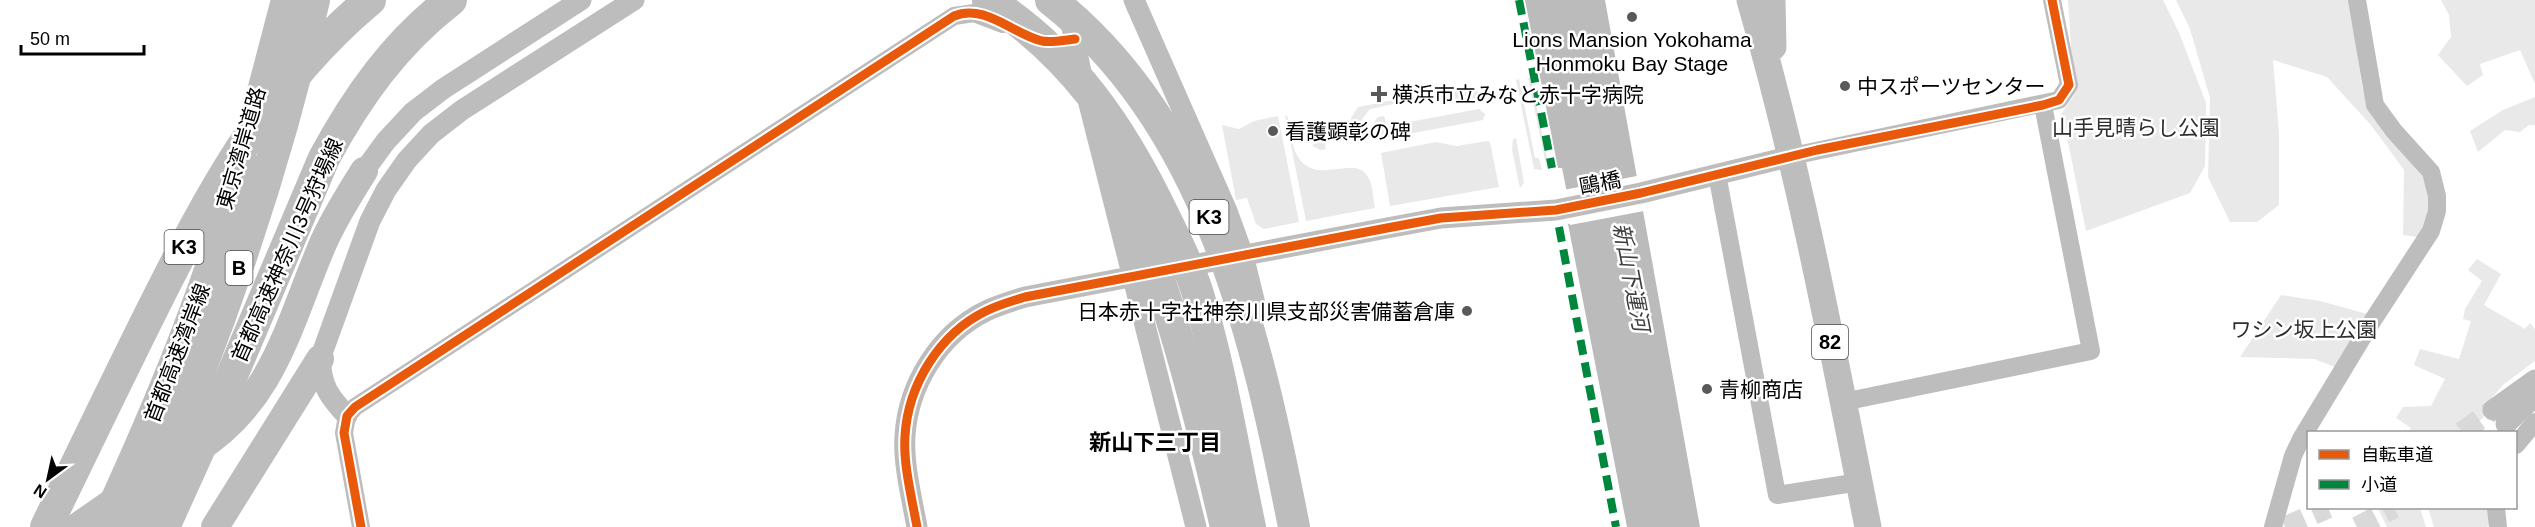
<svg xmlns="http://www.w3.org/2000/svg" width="2535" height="527" viewBox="0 0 2535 527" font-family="Arial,'Noto Sans JP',sans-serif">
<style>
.green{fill:#e9e9e9}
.water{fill:#bbb}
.pier{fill:#fff}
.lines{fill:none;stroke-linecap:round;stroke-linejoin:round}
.tertiary-tunnel{stroke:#d9d9d9;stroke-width:21;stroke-dasharray:21 10;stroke-linecap:butt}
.minor{stroke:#bdbdbd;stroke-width:18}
.tertiary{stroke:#bdbdbd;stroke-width:21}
.primary{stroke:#bdbdbd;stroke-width:27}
.trunk{stroke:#bdbdbd;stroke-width:28}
.motorway{stroke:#bdbdbd;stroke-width:32}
.quiet{stroke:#00873e;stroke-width:8;stroke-dasharray:15 8;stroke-linecap:butt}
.cycleway-casing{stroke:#fff;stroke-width:13}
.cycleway{stroke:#e8590c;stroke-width:9}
.poi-dot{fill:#595959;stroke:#fff;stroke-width:2}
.labels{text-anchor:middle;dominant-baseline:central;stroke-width:5;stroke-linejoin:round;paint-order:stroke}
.shield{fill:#fff;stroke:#4c4c4c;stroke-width:1.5}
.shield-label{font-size:20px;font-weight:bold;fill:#000}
.poi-label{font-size:21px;fill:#000;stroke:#fff;text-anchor:start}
.park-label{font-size:21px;fill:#2e2e2e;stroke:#fff}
.street-label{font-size:21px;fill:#000;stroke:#fff}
.water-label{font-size:22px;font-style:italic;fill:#3f3f3f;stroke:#fff}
.neighbourhood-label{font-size:22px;font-weight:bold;fill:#000;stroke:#fff}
</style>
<rect width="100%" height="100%" fill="#fff"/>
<g class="green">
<polygon points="2068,0 2163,0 2180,35 2206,103 2205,166 2190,193 2086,231 2068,142 2060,116 2074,95"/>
<polygon points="2176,0 2350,0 2362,86 2367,108 2426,181 2429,200 2426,226 2417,237 2403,235 2404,170 2371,125 2327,77 2273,60 2279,133 2279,205 2257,222 2230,222 2208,177 2210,98 2190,29"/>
<polygon points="2441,0 2535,0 2535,84 2520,50 2480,64 2483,75 2467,86 2438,55 2451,37 2449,15"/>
<polygon points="1531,77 1549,168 1547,169 1528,78"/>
<polygon points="1519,79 1535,158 1539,158 1542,170 1534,169 1516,80"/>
<polygon points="1465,86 1478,91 1482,98 1456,101 1454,91 1370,109 1362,119 1362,142 1357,143 1351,118 1358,107"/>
<polygon points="2535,97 2535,125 2529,125 2520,132 2505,130 2478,152 2470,131 2503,110"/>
<polygon points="1479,109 1485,114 1483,120 1381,139 1374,135 1372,125 1378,117 1384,116 1387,126"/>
<path d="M1285 115 1288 117C1290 129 1291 146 1298 157 1317 187 1355 153 1368 177 1373 185 1373 198 1375 208L1306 221Z"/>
<polygon points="1278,116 1299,222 1264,229 1256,224 1247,198 1236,200 1222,125 1239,129 1254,121"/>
<polygon points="1321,121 1326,149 1320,150 1313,146 1310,136 1311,127"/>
<polygon points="1516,138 1524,183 1520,188 1512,150 1513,139"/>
<polygon points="1487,141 1490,142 1499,187 1390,206 1381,153 1436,142 1456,146"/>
<polygon points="2477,259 2501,274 2484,305 2525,329 2530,323 2535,329 2535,361 2504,384 2488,402 2488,413 2467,432 2408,432 2411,428 2396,418 2403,407 2431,406 2445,379 2414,365 2420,349 2459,359 2471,321 2463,319 2465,309 2482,281 2468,270"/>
<polygon points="2281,295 2320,301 2371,315 2338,368 2314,359 2240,357"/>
<polygon points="2378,508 2420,508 2426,527 2387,527"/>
<polygon points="2428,508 2488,508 2489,524 2487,527 2434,527"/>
</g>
<polygon class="water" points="1525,0 1605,0 1700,527 1627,527 1568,224 1573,223 1562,168 1558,168"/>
<polygon class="pier" points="1637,176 1644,211 1570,225 1563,190"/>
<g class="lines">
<g class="tertiary-tunnel">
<polyline points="2462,432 2493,410"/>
<polyline points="2285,527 2328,508"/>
<polyline points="2357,527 2394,508"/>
</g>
<g class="minor">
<polyline points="1792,156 2059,100 2069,85 2052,0"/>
<polyline points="1717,174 1777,495 1859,482"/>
<polyline points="1843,402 2091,351 2043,105"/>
<polyline points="2516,445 2535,422"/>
<polyline points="2496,508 2498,527"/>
<polyline points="361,527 344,433 347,416 355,407 954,16 974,13 1003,24"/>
<polyline points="2273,527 2293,456 2301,439 2373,320 2431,231 2437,211 2437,196 2431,172 2394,131 2375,105 2357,0"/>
</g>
<g class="tertiary">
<polyline points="1134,0 1227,211 1243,255 1257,312"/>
<polyline points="1070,18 1081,72 1196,527"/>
<polyline points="364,171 386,141 413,112 443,89 581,0"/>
<polyline points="2493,410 2535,380"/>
<path d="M347 416C328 395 322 387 320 359L370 221 386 190 407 160 431 134 462 110 634 0"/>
<polyline points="2506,424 2535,396"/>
<path d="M917 527C912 499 903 464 905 436 908 385 939 334 986 311 998 305 1012 301 1025 297L1387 228 1441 218 1556 210 1641 193 1792 156"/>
</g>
<g class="primary">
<path d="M1750 0C1800 173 1833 350 1868 527"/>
<polyline points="1772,0 1773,47"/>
</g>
<g class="trunk">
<path d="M196 450C276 400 289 320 325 239 336 216 350 193 364 171"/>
<polyline points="77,527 123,495"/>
<polyline points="215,527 320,359"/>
</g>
<g class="motorway">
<path d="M988 0C1072 54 1122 128 1164 216 1176 241 1189 265 1197 291 1221 368 1233 449 1250 527"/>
<path d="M1051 0C1210 125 1257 339 1294 527"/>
<polyline points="258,111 287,0"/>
<path d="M1107 143C1160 261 1197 401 1226 527"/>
<path d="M46 527C81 455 116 382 152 310 210 194 268 85 370 0"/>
<path d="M104 527C158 410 209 289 243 164"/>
<path d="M134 527C212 355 272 184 314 0"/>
<path d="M164 527 222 399 324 158C357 97 395 43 451 0"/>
</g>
<g class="quiet">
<polyline points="1519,0 1552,168"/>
<polyline points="1559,227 1616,527"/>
</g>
<defs>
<g id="cycleway">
<path d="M361 527 344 433 347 416 355 407 954 16C984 3 1013 34 1042 41 1052 43 1064 40 1075 39"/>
<path d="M917 527C912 499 903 464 905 436 908 385 939 334 986 311 998 305 1012 301 1025 297L1387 228 1441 218 1556 210 1641 193 1817 150 2043 105 2059 100 2069 85 2052 0"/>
</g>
</defs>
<use href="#cycleway" class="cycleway-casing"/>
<use href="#cycleway" class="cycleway"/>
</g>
<g class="poi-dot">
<circle cx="1632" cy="17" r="6"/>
<circle cx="1845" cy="86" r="6"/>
<path d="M1376 85h6v6h6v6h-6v6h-6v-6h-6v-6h6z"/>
<circle cx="1273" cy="131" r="6"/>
<circle cx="1467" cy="311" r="6"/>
<circle cx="1707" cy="389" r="6"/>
</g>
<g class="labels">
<g class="shield">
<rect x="1189.5" y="200" width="39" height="34" rx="4.5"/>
<rect x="164.5" y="230" width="39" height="34" rx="4.5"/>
<rect x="225.5" y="251" width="27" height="34" rx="4.5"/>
<rect x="1812" y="325" width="36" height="34" rx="4.5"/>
</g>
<g class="shield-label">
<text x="1209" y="217">K3</text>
<text x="184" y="247">K3</text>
<text x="239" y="268">B</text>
<text x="1830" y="342">82</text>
</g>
<g class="poi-label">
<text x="1632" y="39" text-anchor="middle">Lions Mansion Yokohama<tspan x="1632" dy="24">Honmoku Bay Stage</tspan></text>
<text x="1857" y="86">中スポーツセンター</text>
<text x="1392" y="94">横浜市立みなと赤十字病院</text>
<text x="1285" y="131">看護顕彰の碑</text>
<text x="1455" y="311" text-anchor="end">日本赤十字社神奈川県支部災害備蓄倉庫</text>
<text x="1719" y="389">青柳商店</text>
</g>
<g class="park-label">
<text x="2136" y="127">山手見晴らし公園</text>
<text x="2304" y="329">ワシン坂上公園</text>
</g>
<g class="street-label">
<text transform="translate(241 148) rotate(-74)">東京湾岸道路</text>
<text transform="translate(1600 183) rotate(-11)">鷗橋</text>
<text transform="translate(287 250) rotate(-66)">首都高速神奈川3号狩場線</text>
<text transform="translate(177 353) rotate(-69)">首都高速湾岸線</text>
</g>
<g class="water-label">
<text transform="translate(1631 277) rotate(79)">新山下運河</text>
</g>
<g class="neighbourhood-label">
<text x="1155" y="442">新山下三丁目</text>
</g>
</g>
<rect x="2307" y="431" width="210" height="78" fill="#ffffff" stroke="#999999" stroke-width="1.5"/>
<rect x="2319" y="450" width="30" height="9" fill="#e8590c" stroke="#999999" stroke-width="1.5"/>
<text x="2361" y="461" font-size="18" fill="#000000">自転車道</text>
<rect x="2319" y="480" width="30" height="9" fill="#00873e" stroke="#999999" stroke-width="1.5"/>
<text x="2361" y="491" font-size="18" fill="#000000">小道</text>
<g transform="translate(48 479) rotate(213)" stroke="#ffffff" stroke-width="4.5" paint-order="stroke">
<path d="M0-4.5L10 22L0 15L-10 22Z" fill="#000000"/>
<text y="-9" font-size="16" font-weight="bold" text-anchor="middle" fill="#000000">N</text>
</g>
<path d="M21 45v9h123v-9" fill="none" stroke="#000000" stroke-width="3"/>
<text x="30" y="45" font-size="18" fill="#000000" stroke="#ffffff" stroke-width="4.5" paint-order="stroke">50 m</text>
</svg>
